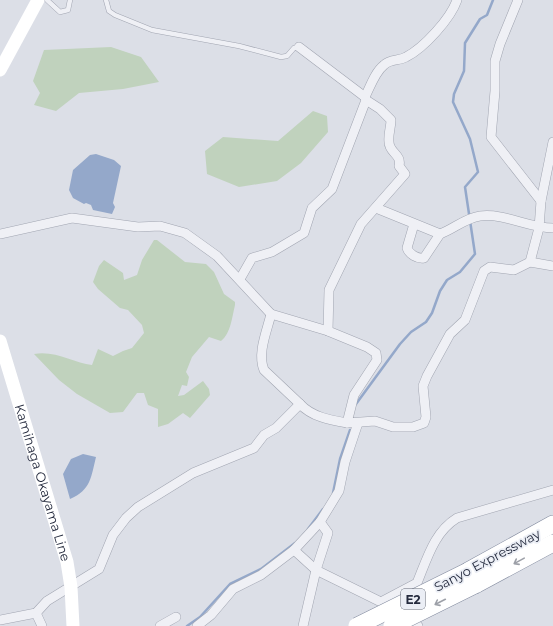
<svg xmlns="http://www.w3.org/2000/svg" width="553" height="626" viewBox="0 0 553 626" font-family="Montserrat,sans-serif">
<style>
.green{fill:#c0d2bd}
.water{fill:#94a8ca}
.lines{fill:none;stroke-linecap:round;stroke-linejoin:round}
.stream{stroke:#94a8ca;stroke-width:2.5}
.lane-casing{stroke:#a1a5b1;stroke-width:5.5}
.street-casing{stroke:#a1a5b1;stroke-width:10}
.highway-casing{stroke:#838b9f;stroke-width:18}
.lane{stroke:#eff0f5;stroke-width:4.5}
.street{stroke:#eff0f5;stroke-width:9}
.secondary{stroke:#fff;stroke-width:13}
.highway{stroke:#fff;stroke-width:17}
.highway-bridge-casing{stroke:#838b9f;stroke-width:18;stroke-linecap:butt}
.highway-bridge{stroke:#fff;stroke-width:17}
.oneway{stroke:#9da0a8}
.labels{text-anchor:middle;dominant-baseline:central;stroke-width:3.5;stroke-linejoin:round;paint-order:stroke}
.shield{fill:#ebeef5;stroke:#606675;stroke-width:1}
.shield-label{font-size:12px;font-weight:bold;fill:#252b3e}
.street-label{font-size:13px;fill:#252b3e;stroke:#ebeef5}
</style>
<rect width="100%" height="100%" fill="#dcdfe7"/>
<g class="green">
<polygon points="111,47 141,57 159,82 123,89 79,93 56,111 34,105 40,93 33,81 44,50"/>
<polygon points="313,111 327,116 328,132 301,163 277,181 239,187 207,174 205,151 223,137 278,141"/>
<path d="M154 240H157L185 262 206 264 214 272 224 294 235 302V305C232 317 231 333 221 341L209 337 192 357 186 372 189 377 187 386 182 385 178 396 184 395 203 381 209 389 210 395 190 418 183 413 168 424 158 427V409L148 405 144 393H137L123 412 110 413 77 394 59 380 34 354C55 350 74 363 92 365L98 349 113 356 123 351 132 348 144 333 142 325 128 310 120 308 98 289 93 282 99 266 104 260 123 273 124 280 137 275 142 260Z"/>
</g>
<g class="water">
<polygon points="96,154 114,160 121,166 113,203 115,207 112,214 93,210 91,205 86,203 84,204 73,198 69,190 73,170 90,155"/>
<path d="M83 454 96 457C91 477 91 490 70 499L63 474 71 459Z"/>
</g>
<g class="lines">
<g class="stream">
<polyline points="356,404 400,344 411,332 426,322 432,313 440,291 447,280 460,272 475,254 465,187 478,172 470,139 453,102 454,94 464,71 465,43 480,19 487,15 493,0"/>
<polyline points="333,493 340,459 350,430"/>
<polyline points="308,529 323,509"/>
<polyline points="187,626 200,617 230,584 261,569 295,543"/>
</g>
<defs>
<g id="lane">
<polyline points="47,0 60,12 68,10 70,0"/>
<polyline points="106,0 109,11 115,15 152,30 239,46 281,57 287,56 294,48 299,47"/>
</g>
<g id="street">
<polyline points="518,0 500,44 495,61 495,91 491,137 541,201"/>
<polyline points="299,47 365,97"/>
<path d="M376 208 440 234C454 229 465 218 480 216 505 213 528 228 553 228"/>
<path d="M414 224 407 248C409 254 417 259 424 258L440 234"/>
<polyline points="0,234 72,218 138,227 160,226 185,233 217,256 271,314 328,331 367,347 376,353 377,360 354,395 347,423 375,421 393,427 413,427 424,423 426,417 423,386 427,376 450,334 465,320 484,271 490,267 514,270 530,262 553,266"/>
<polyline points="530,262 539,228 541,201 553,142"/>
<path d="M240 279 252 258 272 252 304 233 312 208 332 189 366 100 365 97C370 87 375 72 384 65 390 59 399 61 406 57 424 48 451 18 457 0"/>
<path d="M271 314C267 331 257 353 264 370L300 404"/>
<path d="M328 331 329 290 361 224 405 174 399 166C402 154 389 153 389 142 388 134 391 127 391 120L380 109 366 100"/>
<polyline points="294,550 316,570 385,604"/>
<path d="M381 602 417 583C427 559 434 532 457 518L553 490"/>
<polyline points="36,613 42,626"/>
<polyline points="406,618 418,626"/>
<path d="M0 620 36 613 47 601 99 569 113 535 126 518 138 507 193 473 254 448 264 435 276 428 300 404C312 417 330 420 347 423"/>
<polyline points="160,626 176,617"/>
<polyline points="197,626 211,615 233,589 261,575 294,550 320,522 339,491 345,462 358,423"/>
<polyline points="303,626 316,570 328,533 320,522"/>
</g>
<g id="highway">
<polyline points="468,571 553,524"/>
<polyline points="475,585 553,543"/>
</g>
</defs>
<use href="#lane" class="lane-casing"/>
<use href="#street" class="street-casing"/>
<use href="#highway" class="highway-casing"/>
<use href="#lane" class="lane"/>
<use href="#street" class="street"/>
<g class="secondary">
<polyline points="0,70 38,0"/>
<path id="s1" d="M0 341 67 562 71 587 73 626"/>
</g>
<use href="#highway" class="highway"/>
<defs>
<g id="highway-bridge">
<polyline points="357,626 468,571"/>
<polyline points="392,626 475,585"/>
</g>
</defs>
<use href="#highway-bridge" class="highway-bridge-casing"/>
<use href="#highway-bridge" class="highway-bridge"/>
</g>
<defs><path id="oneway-shaft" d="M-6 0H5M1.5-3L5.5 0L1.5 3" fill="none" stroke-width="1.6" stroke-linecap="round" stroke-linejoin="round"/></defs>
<g class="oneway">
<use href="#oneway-shaft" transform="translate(519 561) rotate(151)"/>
<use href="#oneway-shaft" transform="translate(440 602) rotate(153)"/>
</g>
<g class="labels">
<rect class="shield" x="401" y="589" width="24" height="20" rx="3"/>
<g class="shield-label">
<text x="413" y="599">E2</text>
</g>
<g class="street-label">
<text stroke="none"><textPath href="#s1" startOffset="148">Kamihaga Okayama Line</textPath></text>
<text transform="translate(487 560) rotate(-28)">Sanyo Expressway</text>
</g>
</g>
</svg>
